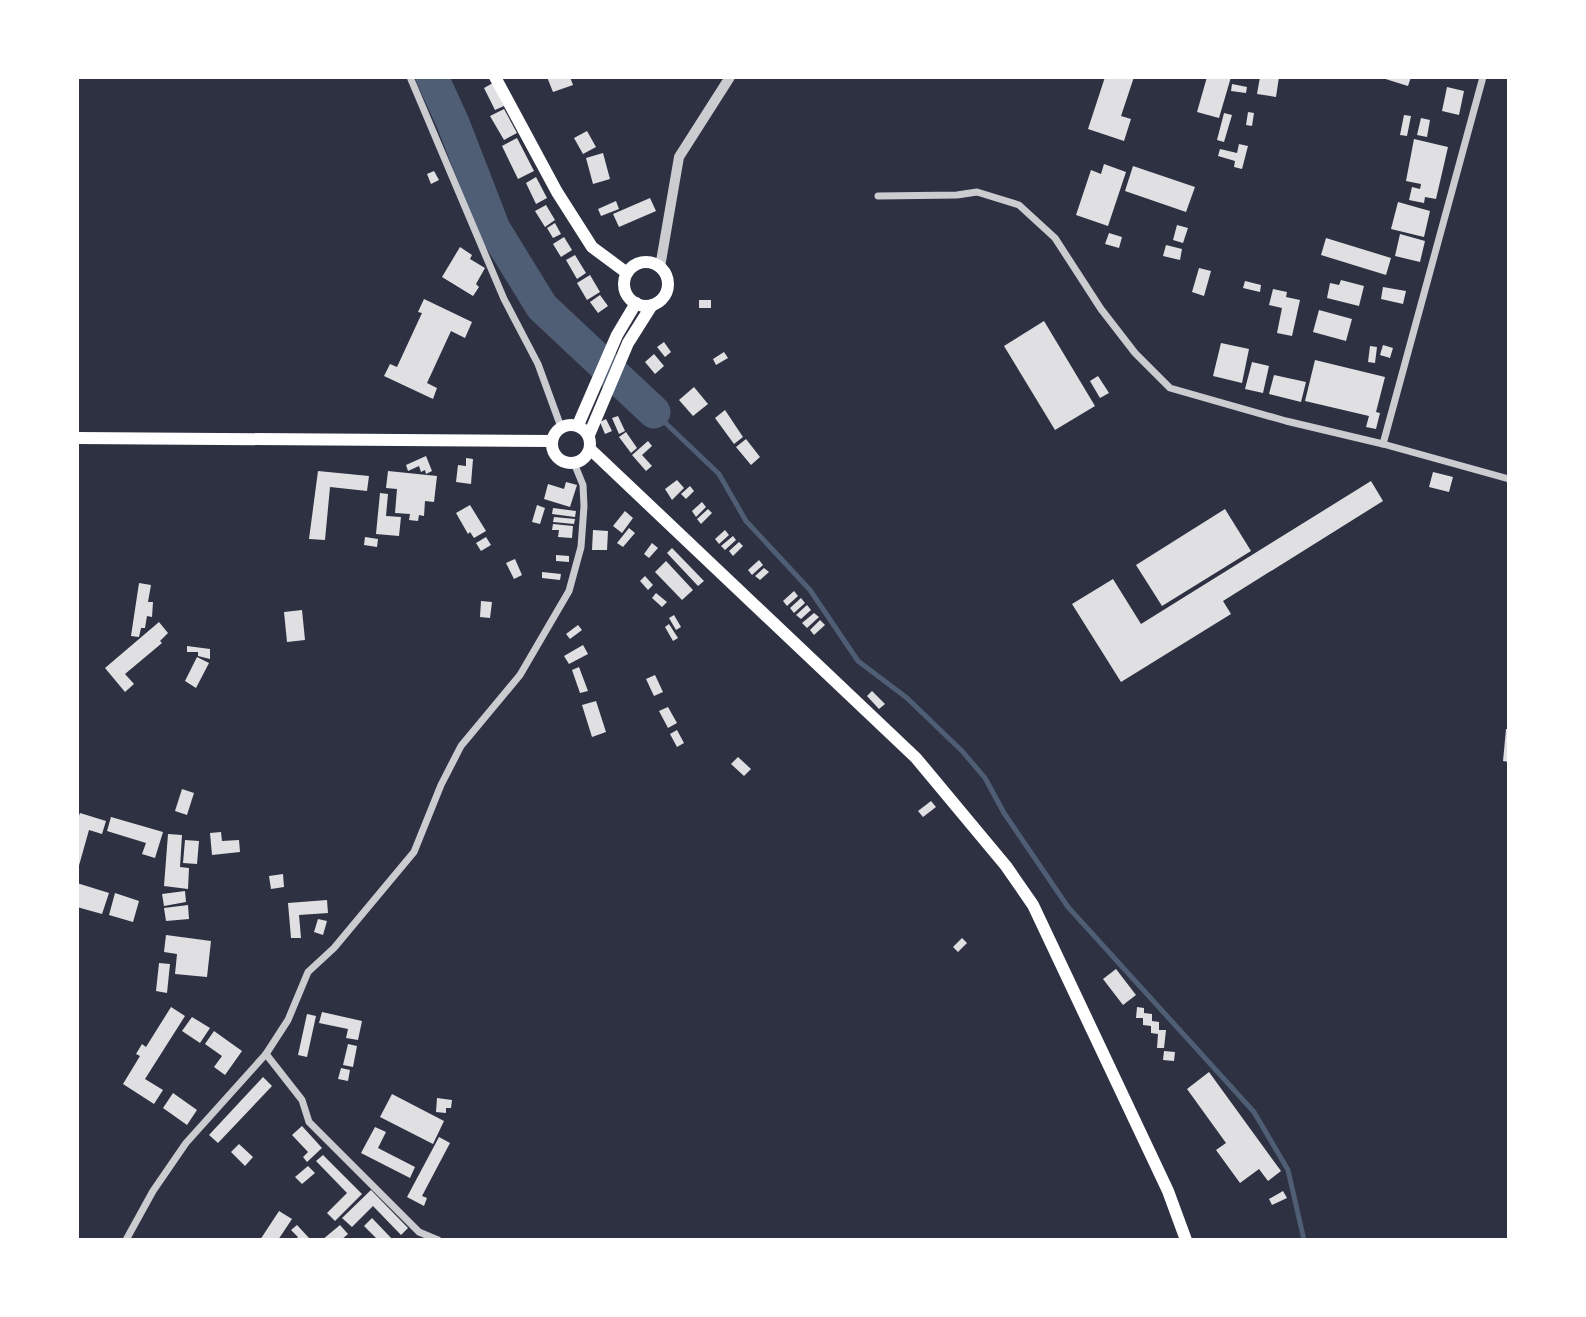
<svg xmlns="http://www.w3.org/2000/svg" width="1586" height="1317" viewBox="0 0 1586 1317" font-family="Barlow,sans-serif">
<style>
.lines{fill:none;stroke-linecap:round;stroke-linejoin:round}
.stream{stroke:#4f5d75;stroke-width:5}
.river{stroke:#4f5d75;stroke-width:33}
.building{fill:#e0e0e3}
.minor{stroke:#caccd0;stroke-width:7}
.tertiary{stroke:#caccd0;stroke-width:10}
.secondary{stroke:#fff;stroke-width:12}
</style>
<rect width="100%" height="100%" fill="#2d3142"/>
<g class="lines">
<polyline class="stream" points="654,412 719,474 746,521 810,590 858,661 907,698 962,751 985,778 1004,813 1068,907 1254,1112 1288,1170 1304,1240"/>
<polyline class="river" points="432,77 453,123 494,229 542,307 654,412"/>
</g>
<g class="building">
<polygon points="547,77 570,77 573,85 553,92"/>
<polygon points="1105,77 1134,77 1121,116 1131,119 1124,141 1088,129"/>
<polygon points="1207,77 1231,77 1219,118 1197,112"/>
<polygon points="1260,77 1279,77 1276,97 1257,94"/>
<polygon points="1379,77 1411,77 1408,86"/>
<polygon points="493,83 504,106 495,110 484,88"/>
<polygon points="1232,84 1247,87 1246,93 1231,91"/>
<polygon points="1447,87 1464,91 1459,115 1442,111"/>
<polygon points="504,109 517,133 504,140 490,116"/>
<polygon points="1248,112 1254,113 1252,126 1246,125"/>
<polygon points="1224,113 1232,115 1224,142 1217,140"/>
<polygon points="1404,115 1411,116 1407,136 1400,135"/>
<polygon points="1421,118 1430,120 1427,137 1417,135"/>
<polygon points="587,131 596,147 583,154 574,138"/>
<polygon points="517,138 534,171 518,179 502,146"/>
<polygon points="1414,139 1448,147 1436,199 1425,197 1424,203 1409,200 1412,187 1420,189 1421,184 1406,181"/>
<polygon points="1239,144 1248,146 1242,169 1234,167 1235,161 1218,156 1220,149 1237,153"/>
<polygon points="603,153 610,179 593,184 586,158"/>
<polygon points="1104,164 1126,172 1108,226 1076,215 1091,170 1101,174"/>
<polygon points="1133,166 1195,187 1186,212 1125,191"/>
<polygon points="434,171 439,180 431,184 427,174"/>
<polygon points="536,177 547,198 536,204 526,183"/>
<polygon points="650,198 656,211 619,227 613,214"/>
<polygon points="616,201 619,209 601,216 598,209"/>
<polygon points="1398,202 1430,211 1424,237 1391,229"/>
<polygon points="546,205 555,220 545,227 535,211"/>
<polygon points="555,223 561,234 553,238 547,228"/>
<polygon points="1177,225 1188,228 1183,243 1173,240"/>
<polygon points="1109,233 1122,237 1119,248 1105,244"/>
<polygon points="1400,234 1425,241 1420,262 1395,256"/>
<polygon points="564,237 572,250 561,257 553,244"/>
<polygon points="1326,238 1391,258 1386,275 1321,255"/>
<polygon points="1166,245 1182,249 1180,260 1163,256"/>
<polygon points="460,247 472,255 470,259 485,268 476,284 479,287 473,296 442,277"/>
<polygon points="575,255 586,273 577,279 566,260"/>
<polygon points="1199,268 1211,271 1204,296 1192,292"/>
<polygon points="590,275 600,292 587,300 577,283"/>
<polygon points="1341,280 1364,286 1359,306 1327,298 1330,283 1339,285"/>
<polygon points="1245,281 1261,285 1260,292 1243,288"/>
<polygon points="1383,287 1406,291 1403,304 1381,299"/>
<polygon points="1273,289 1287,292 1286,297 1300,300 1292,336 1277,333 1282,308 1269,305"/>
<polygon points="600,295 608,306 598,313 590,302"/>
<polygon points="424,299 472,322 465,338 451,331 427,383 437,388 433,399 384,376 390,364 397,367 422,313 418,312"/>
<rect x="699" y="300" width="12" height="8"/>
<polygon points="1319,310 1352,319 1346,341 1313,332"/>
<polygon points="1044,321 1095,406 1055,430 1004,346"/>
<polygon points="664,342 671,352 665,357 657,347"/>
<polygon points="1221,343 1249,349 1242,383 1213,376"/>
<polygon points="1383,345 1393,348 1390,358 1380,355"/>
<polygon points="1370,346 1377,347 1375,363 1368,362"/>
<polygon points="724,352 728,358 716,365 713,359"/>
<polygon points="654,354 664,366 655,374 645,362"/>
<polygon points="1315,360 1385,377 1376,412 1380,413 1376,429 1366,427 1369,416 1305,401"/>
<polygon points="1252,362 1269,366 1263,393 1245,389"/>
<polygon points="1274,375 1306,382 1301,402 1269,394"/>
<polygon points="1098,376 1109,393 1100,398 1090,381"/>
<polygon points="694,387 708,404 693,416 679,400"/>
<polygon points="725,410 743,437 734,444 715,418"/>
<polygon points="618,416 625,431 619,434 612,418"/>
<polygon points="606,419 612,431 605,434 600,422"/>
<polygon points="626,432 637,448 631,453 619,437"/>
<polygon points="746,439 760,457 751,465 736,447"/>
<polygon points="648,441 652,446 642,455 652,466 646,471 632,455"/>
<polygon points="426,456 432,471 426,474 425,470 421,472 419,466 408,471 406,465"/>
<polygon points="466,458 473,459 471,484 456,482 458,465 466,466"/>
<polygon points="318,471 369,476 367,491 330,487 325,540 309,539"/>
<polygon points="388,471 437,476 434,502 425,501 424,516 419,515 418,521 409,520 410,514 395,513 397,489 386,488"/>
<polygon points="1433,472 1453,477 1449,492 1429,487"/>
<polygon points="677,480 684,488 672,500 665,489"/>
<polygon points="1371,481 1383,501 1223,601 1231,614 1121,682 1072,604 1113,579 1141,624"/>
<polygon points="566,482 577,485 570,507 544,499 548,484 564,489"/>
<polygon points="690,486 694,491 686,499 681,494"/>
<polygon points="380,493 388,494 386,516 401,517 399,536 376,534"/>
<polygon points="702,502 706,507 696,517 692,511"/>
<polygon points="470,505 486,531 474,538 470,532 468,534 456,513"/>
<polygon points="537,505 545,508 540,524 532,522"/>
<polygon points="553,508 576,511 575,517 552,514"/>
<polygon points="708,509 712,513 701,524 697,519"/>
<polygon points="1225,509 1251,551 1162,606 1136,565"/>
<polygon points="625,511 633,518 622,533 613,526"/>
<polygon points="554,517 575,519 574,524 553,522"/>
<polygon points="553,524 573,526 572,538 558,537 559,530 552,530"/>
<polygon points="629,528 635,533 623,547 617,543"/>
<polygon points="593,530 608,531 607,550 592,550"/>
<polygon points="725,530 729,535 719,544 715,539"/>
<polygon points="733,536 736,540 725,550 721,546"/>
<polygon points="365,537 378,539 377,547 364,545"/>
<polygon points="486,537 491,545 481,551 476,543"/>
<polygon points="739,542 743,546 733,556 729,551"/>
<polygon points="652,543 658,548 649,558 644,554"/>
<polygon points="672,548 704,581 698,586 667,553"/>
<polygon points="556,555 569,556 569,562 556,561"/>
<polygon points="515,559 522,575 514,579 506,563"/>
<polygon points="759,560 763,565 752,575 748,570"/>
<polygon points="666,561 693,590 682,600 655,572"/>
<polygon points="764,568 769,572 760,580 755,576"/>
<polygon points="542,572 561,574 560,580 542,578"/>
<polygon points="645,576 653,585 648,590 640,581"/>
<polygon points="139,583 151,585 148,602 153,602 152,617 147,616 145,628 141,628 139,637 131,636"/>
<polygon points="794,591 798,596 787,606 783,601"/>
<polygon points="656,593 667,602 662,607 652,598"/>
<polygon points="801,598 805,603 794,613 790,608"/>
<polygon points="481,601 492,602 490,618 480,617"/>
<polygon points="807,605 811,610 801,619 796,615"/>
<polygon points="302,610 305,640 287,642 284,612"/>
<polygon points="814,613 819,617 807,628 802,623"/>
<polygon points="674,615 681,627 676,630 669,618"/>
<polygon points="820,620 825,625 814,635 810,630"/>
<polygon points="159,622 168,633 160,641 162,643 125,674 134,684 125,692 105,668"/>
<polygon points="669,624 678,638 673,641 665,627"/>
<polygon points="578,625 582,630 570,639 566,634"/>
<polygon points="583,645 588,654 569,664 564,656"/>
<polygon points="187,646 210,649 210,659 198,656 198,652 187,652"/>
<polygon points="197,657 209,663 196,688 185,681"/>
<polygon points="579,667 588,691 580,693 572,670"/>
<polygon points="655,675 663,692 654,696 646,679"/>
<polygon points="872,691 885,704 879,709 867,696"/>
<polygon points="596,701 606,732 592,737 582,705"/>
<polygon points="668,707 677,723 668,728 659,711"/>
<polygon points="1506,729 1509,729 1509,762 1503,761"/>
<polygon points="677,730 684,743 677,747 670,734"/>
<polygon points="738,757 751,769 744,776 731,764"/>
<polygon points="182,789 194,793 187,815 175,811"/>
<polygon points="931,801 936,807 923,817 918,811"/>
<polygon points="80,813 106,821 102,834 89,830 78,869 77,821"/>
<polygon points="111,817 163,832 155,858 142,854 146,843 107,831"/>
<polygon points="221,832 222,841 239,840 240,852 212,855 210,833"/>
<polygon points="168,834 182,835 180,867 189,868 188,889 164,886"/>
<polygon points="185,840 199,841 197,864 183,863"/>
<polygon points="283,874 284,887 271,889 269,876"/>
<polygon points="77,883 109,893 102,914 77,907"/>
<polygon points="185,891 186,902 164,906 162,894"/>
<polygon points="115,893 139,901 133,922 109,915"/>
<polygon points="327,900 328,913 299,915 301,938 291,938 288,903"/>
<polygon points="188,905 189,919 166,921 164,908"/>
<polygon points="318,919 327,921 323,935 314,932"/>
<polygon points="166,935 211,941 207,977 175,974 177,954 164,952"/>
<polygon points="962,938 967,943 958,952 953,947"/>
<polygon points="159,963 170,964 167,993 156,991"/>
<polygon points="1116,969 1136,995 1123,1005 1103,979"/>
<polygon points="171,1007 185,1016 145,1079 163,1090 154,1104 123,1084 140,1056 136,1054 142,1044 146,1047"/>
<polygon points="1137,1007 1144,1008 1144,1013 1152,1014 1152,1021 1159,1022 1159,1030 1166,1030 1164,1048 1157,1048 1158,1034 1151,1033 1151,1026 1143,1025 1143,1018 1136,1018"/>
<polygon points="322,1012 362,1021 358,1040 346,1038 348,1029 319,1023"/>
<polygon points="307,1014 316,1016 307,1057 298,1055"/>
<polygon points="192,1017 210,1028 200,1043 182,1031"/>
<polygon points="214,1031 242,1051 225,1075 214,1067 222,1056 205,1044"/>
<polygon points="348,1044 357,1046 353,1067 343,1065"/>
<polygon points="1164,1051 1175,1052 1174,1061 1163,1060"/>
<polygon points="341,1068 350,1070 348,1081 338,1079"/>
<polygon points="1209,1072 1281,1171 1268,1181 1259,1169 1240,1183 1216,1150 1226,1143 1187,1089"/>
<polygon points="263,1077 272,1086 218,1143 209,1135"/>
<polygon points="173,1093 197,1110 187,1125 163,1108"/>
<polygon points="392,1094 444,1121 433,1144 380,1117"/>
<polygon points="437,1098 452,1100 451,1108 446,1108 446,1113 436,1112"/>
<polygon points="302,1126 322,1148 307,1162 303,1157 308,1152 292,1135"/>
<polygon points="375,1127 386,1132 378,1148 415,1167 410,1178 361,1153"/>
<polygon points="439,1137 450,1143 422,1196 427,1198 424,1206 407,1197"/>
<polygon points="239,1144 253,1157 245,1166 231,1152"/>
<polygon points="323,1155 362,1194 335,1221 327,1213 347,1193 316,1161"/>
<polygon points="308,1166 315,1173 302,1184 295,1177"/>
<polygon points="371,1190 408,1228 401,1235 373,1206 352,1227 342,1218"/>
<polygon points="1283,1191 1287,1198 1272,1205 1269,1199"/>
<polygon points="279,1211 292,1219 278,1240 260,1240"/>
<polygon points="372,1218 393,1240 378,1240 364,1226"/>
<polygon points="297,1225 309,1238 307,1240 295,1240 298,1237 291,1230"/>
<polygon points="340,1225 348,1234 341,1240 322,1240"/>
</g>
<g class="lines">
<g class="minor">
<polyline points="410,77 504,299 538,364 561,427"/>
<polyline points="878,196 957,195 977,192 1019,205 1055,238 1101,309 1135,353 1170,388 1286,421 1383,444 1509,479"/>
<polyline points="1383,444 1483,77"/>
<polyline points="266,1054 302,1100 309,1122 419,1232 438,1240"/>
<polyline points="126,1240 153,1191 186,1143 266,1054 288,1020 308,972 334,948 414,852 441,785 461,746 520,675 569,591 581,547 584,506 583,485 574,463"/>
</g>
<polyline class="tertiary" points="660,267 679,157 730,77"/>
<g class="secondary">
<polyline points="495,77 557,192 592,247 627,273"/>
<circle cx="646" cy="284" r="22"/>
<circle cx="571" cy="444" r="19"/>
<polyline points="578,425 617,335 636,303"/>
<polyline points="589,435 628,343 652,305"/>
<polyline points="77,438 552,441"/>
<polyline points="590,449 916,758 1006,866 1033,905 1168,1191 1186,1240"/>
</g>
</g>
<rect width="1586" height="1317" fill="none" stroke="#ffffff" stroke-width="158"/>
</svg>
